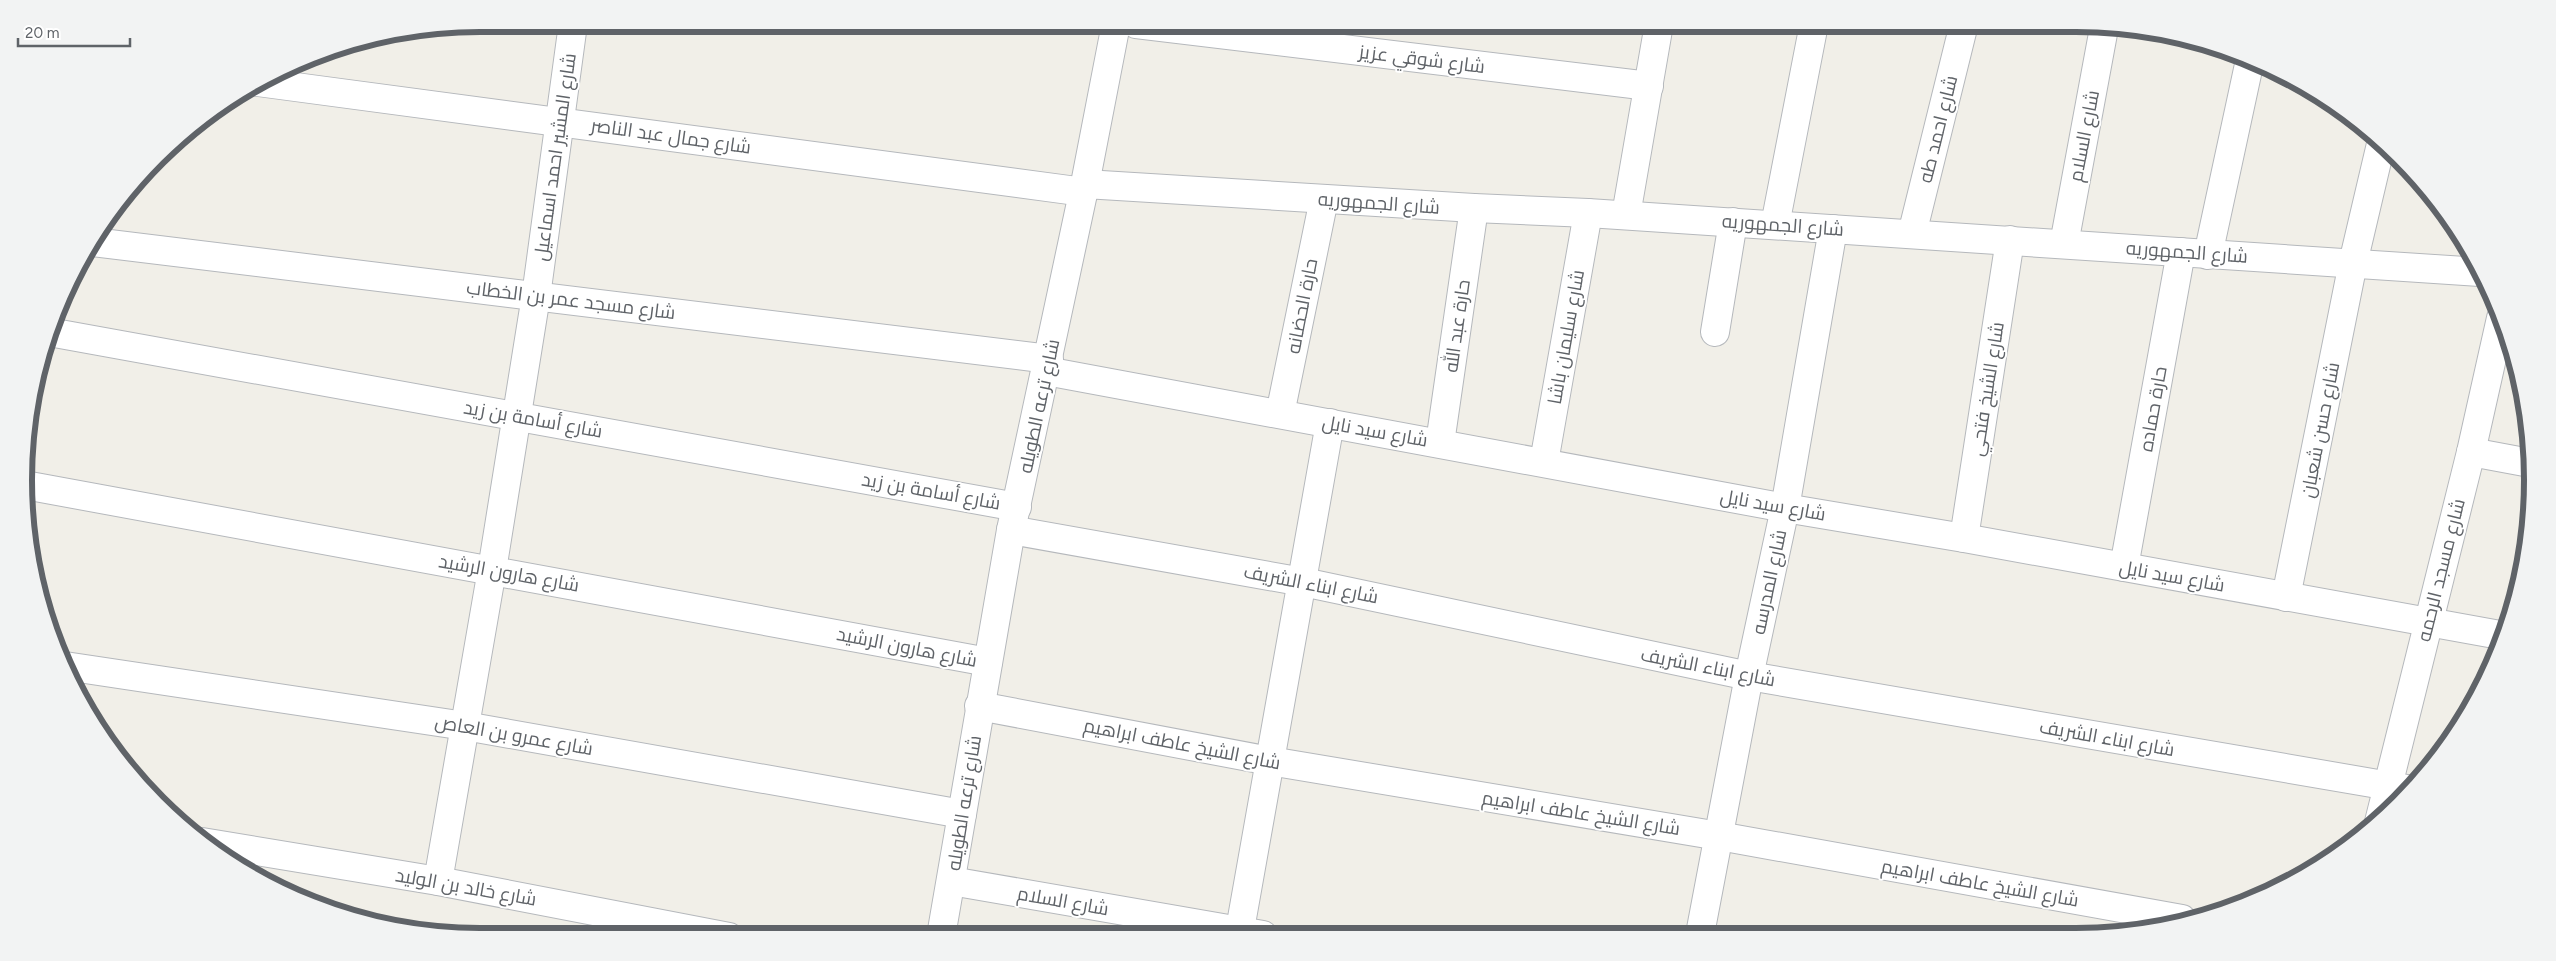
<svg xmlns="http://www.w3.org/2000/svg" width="2556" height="961" viewBox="0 0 2556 961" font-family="Figtree,Cairo,sans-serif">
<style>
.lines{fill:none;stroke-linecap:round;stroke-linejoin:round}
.minor-casing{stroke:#b5b8bc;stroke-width:30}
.minor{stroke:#fff;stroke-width:28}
.labels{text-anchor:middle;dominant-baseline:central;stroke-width:4;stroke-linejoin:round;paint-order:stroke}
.street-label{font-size:19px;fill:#5f6368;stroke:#fff}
.rim{fill:none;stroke:#5f6368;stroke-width:6}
</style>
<rect width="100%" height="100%" fill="#f1efe8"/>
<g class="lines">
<defs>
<g id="minor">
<polyline points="1136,24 1649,86"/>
<polyline points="258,82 1084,192"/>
<polyline points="1085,184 1474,208 1588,213 2480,272"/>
<polyline points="1626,215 1659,24"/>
<polyline points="1775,225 1814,24"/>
<polyline points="1912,234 1964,24"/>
<polyline points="93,242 1049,359"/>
<polyline points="2064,244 2104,28"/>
<polyline points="2208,255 2250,60"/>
<polyline points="49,332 1017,507"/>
<polyline points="1715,332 1733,222"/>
<polyline points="1046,371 1785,508 1964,538 2500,635"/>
<polyline points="1280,414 1324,199"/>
<polyline points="1440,443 1474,208"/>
<polyline points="2471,452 2530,463"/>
<polyline points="1544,462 1588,213"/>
<polyline points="30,486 988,662"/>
<polyline points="1011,530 1303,582 1749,676 2407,789"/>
<polyline points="1964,538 2010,240"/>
<polyline points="2124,567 2181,252"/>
<polyline points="2286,597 2353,263 2381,144"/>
<polyline points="65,666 465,726 962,814"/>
<polyline points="979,706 1270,761 1719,836 2182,919"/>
<polyline points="2379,822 2471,452 2501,318"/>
<polyline points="202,842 438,881 729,937"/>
<polyline points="438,881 492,570 536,296 573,24"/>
<polyline points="951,881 1263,935"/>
<polyline points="1700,934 1749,676 1785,508 1833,229"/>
<polyline points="1239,935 1330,423"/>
<polyline points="941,936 1011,530 1085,184 1116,24"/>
</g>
</defs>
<use href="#minor" class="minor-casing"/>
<use href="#minor" class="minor"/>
</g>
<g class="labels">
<g class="street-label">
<text transform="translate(1422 59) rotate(7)">شارع شوقي عزيز</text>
<text transform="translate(1938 129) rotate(-76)">شارع احمد طه</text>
<text transform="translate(671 136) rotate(8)">شارع جمال عبد الناصر</text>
<text transform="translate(2084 136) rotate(-79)">شارع السلام</text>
<text transform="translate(555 157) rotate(-82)">شارع المشير احمد اسماعيل</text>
<text transform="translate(1379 203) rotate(4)">شارع الجمهوريه</text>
<text transform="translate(1783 225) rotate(4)">شارع الجمهوريه</text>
<text transform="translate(2187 252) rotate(4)">شارع الجمهوريه</text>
<text transform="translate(571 300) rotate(7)">شارع مسجد عمر بن الخطاب</text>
<text transform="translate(1302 306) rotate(-79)">حارة الحضانه</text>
<text transform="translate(1457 326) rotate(-82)">حارة عبد الله</text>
<text transform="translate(1566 337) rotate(-80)">شارع سليمان باشا</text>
<text transform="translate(1987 389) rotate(-81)">شارع الشيخ فتحي</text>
<text transform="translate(1039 406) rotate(-78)">شارع ترعه الطويله</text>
<text transform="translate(2153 409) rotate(-80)">حارة حماده</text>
<text transform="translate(533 419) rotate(10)">شارع أسامة بن زيد</text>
<text transform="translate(2320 430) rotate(-79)">شارع حسن شعبان</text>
<text transform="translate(1375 431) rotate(10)">شارع سيد نايل</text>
<text transform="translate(931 491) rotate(10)">شارع أسامة بن زيد</text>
<text transform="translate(1773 505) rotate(10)">شارع سيد نايل</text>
<text transform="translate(2441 570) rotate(-76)">شارع مسجد الرحمه</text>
<text transform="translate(509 573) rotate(10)">شارع هارون الرشيد</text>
<text transform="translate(2172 576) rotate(10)">شارع سيد نايل</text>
<text transform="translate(1769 582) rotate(-78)">شارع المدرسه</text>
<text transform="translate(1311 584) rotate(11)">شارع ابناء الشريف</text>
<text transform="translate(907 647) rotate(11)">شارع هارون الرشيد</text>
<text transform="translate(1708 667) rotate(11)">شارع ابناء الشريف</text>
<text transform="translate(514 735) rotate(10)">شارع عمرو بن العاص</text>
<text transform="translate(2107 738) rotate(10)">شارع ابناء الشريف</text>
<text transform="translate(1182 744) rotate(11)">شارع الشيخ عاطف ابراهيم</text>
<text transform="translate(964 803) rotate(-81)">شارع ترعه الطويله</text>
<text transform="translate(1581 813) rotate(9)">شارع الشيخ عاطف ابراهيم</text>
<text transform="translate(1980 883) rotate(10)">شارع الشيخ عاطف ابراهيم</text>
<text transform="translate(466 887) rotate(10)">شارع خالد بن الوليد</text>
<text transform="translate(1063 901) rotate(10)">شارع السلام</text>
</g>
</g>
<path d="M0 0H2556V961H0ZM480 32H2076A448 448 0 0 1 2524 480V480A448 448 0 0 1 2076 928H480A448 448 0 0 1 32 480V480A448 448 0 0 1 480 32Z" fill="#f2f3f3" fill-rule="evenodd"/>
<path class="rim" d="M480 32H2076A448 448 0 0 1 2524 480V480A448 448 0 0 1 2076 928H480A448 448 0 0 1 32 480V480A448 448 0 0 1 480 32Z"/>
<path d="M18 38v8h112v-8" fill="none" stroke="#5f6368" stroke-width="2.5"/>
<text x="25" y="38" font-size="15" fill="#5f6368" stroke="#ffffff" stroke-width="4" paint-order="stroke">20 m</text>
</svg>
